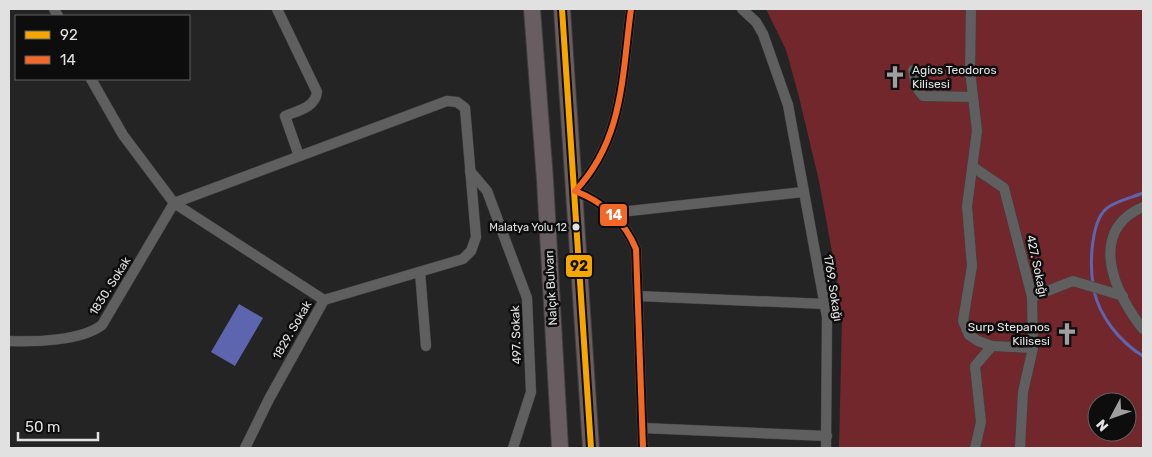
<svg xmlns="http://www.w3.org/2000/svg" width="1152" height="457" viewBox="0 0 1152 457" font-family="Rubik,sans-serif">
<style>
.green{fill:#72272d;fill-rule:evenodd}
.water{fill:#5c65ae}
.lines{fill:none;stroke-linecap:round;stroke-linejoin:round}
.stream{stroke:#5c65ae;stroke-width:3}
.minor-casing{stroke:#403f40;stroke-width:11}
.trunk-casing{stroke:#403f40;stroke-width:18}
.minor{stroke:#605f60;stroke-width:10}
.trunk{stroke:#685e62;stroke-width:16}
.bus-1-casing{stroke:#0e0d0e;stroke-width:10}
.bus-2-casing{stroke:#0e0d0e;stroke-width:10}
.bus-1{stroke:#f7a600;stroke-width:6}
.bus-2{stroke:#f36827;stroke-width:6}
.bus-dot{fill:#e2e1e2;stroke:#0e0d0e;stroke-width:2}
.labels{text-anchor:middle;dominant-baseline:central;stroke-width:5;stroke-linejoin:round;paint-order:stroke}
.bus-label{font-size:11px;fill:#e2e1e2;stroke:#0e0d0e;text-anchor:end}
.poi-label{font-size:12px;fill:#e2e1e2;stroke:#0e0d0e;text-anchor:start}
.street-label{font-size:12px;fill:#e2e1e2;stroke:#0e0d0e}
.line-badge{stroke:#0e0d0e;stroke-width:2}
.badge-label{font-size:14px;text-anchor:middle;font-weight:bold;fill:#fff}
.pale-badge-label{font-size:14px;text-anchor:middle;font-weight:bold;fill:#111}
</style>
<rect width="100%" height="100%" fill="#242424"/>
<path class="green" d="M766 9H1143V448H839L842 319 836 273 819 181 798 93 786 50ZM1097 402H1127V432H1097Z"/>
<polygon class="water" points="239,304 263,318 235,366 211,352"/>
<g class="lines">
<g class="stream">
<path d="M1093 284C1090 265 1090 217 1110 206 1120 200 1133 197 1143 193"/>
<path d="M1094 291C1100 317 1120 342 1143 356"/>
</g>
<defs>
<g id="minor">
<polyline points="54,9 58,16"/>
<path d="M277 9 317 92C315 108 297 111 285 116L299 156"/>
<path d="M631 9C622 74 624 140 575 191 604 202 624 220 636 249L643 448"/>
<polyline points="742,9 756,22 763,34 788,105 827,317 826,448"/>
<polyline points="971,9 970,71 977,131 967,206 972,266 963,321 969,335 978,341 992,346 1033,348"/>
<polyline points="913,70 916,87 923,96 973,97"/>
<polyline points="91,79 123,135 174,203 324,300"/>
<polyline points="973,167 1004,188 1032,297 1033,348 1023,392 1020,448"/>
<polyline points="470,171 487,191 527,298 531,392 513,448"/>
<path d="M1143 207C1087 231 1114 293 1143 329"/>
<polyline points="611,213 803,192"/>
<polyline points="420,272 426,346"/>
<polyline points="638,296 825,304"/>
<polyline points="1032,297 1073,281 1123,296"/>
<path d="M9 341C35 342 81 341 102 325L174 203 447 101 457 102 465 108 476 237 471 251 463 259 324 300 269 399 245 448"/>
<polyline points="643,428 827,436"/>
<polyline points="975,448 981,422 975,366 992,346"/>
</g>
<g id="trunk">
<polyline points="532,9 545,180 560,448"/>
<polyline points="562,9 591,448"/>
</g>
</defs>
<use href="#minor" class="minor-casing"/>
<use href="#trunk" class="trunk-casing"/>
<use href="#minor" class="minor"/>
<use href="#trunk" class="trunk"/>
<defs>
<polyline id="bus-1" points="562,9 591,448"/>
<path id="bus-2" d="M631 9C622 74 624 140 575 191 604 202 624 220 636 249L643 448"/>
</defs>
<use href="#bus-1" class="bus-1-casing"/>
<use href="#bus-2" class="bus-2-casing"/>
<use href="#bus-1" class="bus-1"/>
<use href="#bus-2" class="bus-2"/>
</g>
<defs>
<symbol id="church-bare" viewBox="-9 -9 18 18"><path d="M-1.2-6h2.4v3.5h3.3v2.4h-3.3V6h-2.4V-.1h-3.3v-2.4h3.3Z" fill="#a09fa0" stroke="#0e0d0e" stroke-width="2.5" paint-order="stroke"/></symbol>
</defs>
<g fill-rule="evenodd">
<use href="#church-bare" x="879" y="61" width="32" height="32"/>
<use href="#church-bare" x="1051" y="318" width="32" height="32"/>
</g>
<circle class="bus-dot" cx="576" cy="227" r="4.5"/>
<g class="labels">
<g class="bus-label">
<text x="567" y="227">Malatya Yolu 12</text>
</g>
<g class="poi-label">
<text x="912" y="70">Agios Teodoros<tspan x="912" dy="14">Kilisesi</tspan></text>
<text x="1050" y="327" text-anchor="end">Surp Stepanos<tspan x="1050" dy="14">Kilisesi</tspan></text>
</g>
<g class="street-label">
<text transform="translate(1037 266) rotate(78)">427. Sokağı</text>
<text transform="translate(110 286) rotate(-58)">1830. Sokak</text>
<text transform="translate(551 288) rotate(-93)">Nalçık Bulvarı</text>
<text transform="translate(833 288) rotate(81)">1769. Sokağı</text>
<text transform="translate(292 330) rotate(-60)">1829. Sokak</text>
<text transform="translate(516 335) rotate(-92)">497. Sokak</text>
</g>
</g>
<g class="line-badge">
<rect x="599" y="203" width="29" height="24" rx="5" fill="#f36827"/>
<rect x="565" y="254" width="28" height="24" rx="5" fill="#f7a600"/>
</g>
<g class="badge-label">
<text x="614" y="220">14</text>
</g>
<g class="pale-badge-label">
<text x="579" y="271">92</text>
</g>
<rect width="1152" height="457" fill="none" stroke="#e2e1e2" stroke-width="20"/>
<rect x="15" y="15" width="175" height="65" fill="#0e0d0e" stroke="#636263"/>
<rect x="25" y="31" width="25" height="8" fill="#f7a600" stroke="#636263"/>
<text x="60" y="40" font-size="15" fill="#e2e1e2">92</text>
<rect x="25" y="56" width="25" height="8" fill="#f36827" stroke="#636263"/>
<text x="60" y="65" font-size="15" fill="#e2e1e2">14</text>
<g transform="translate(1112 417) rotate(229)"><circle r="24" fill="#0e0d0e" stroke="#636263"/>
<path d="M0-4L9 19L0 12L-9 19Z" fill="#a09fa0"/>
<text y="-8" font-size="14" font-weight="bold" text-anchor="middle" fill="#e2e1e2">N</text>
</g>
<path d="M18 432v8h80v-8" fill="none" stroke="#e2e1e2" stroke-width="2.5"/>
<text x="25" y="432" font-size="15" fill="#e2e1e2" stroke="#0e0d0e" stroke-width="4" paint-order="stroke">50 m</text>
</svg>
